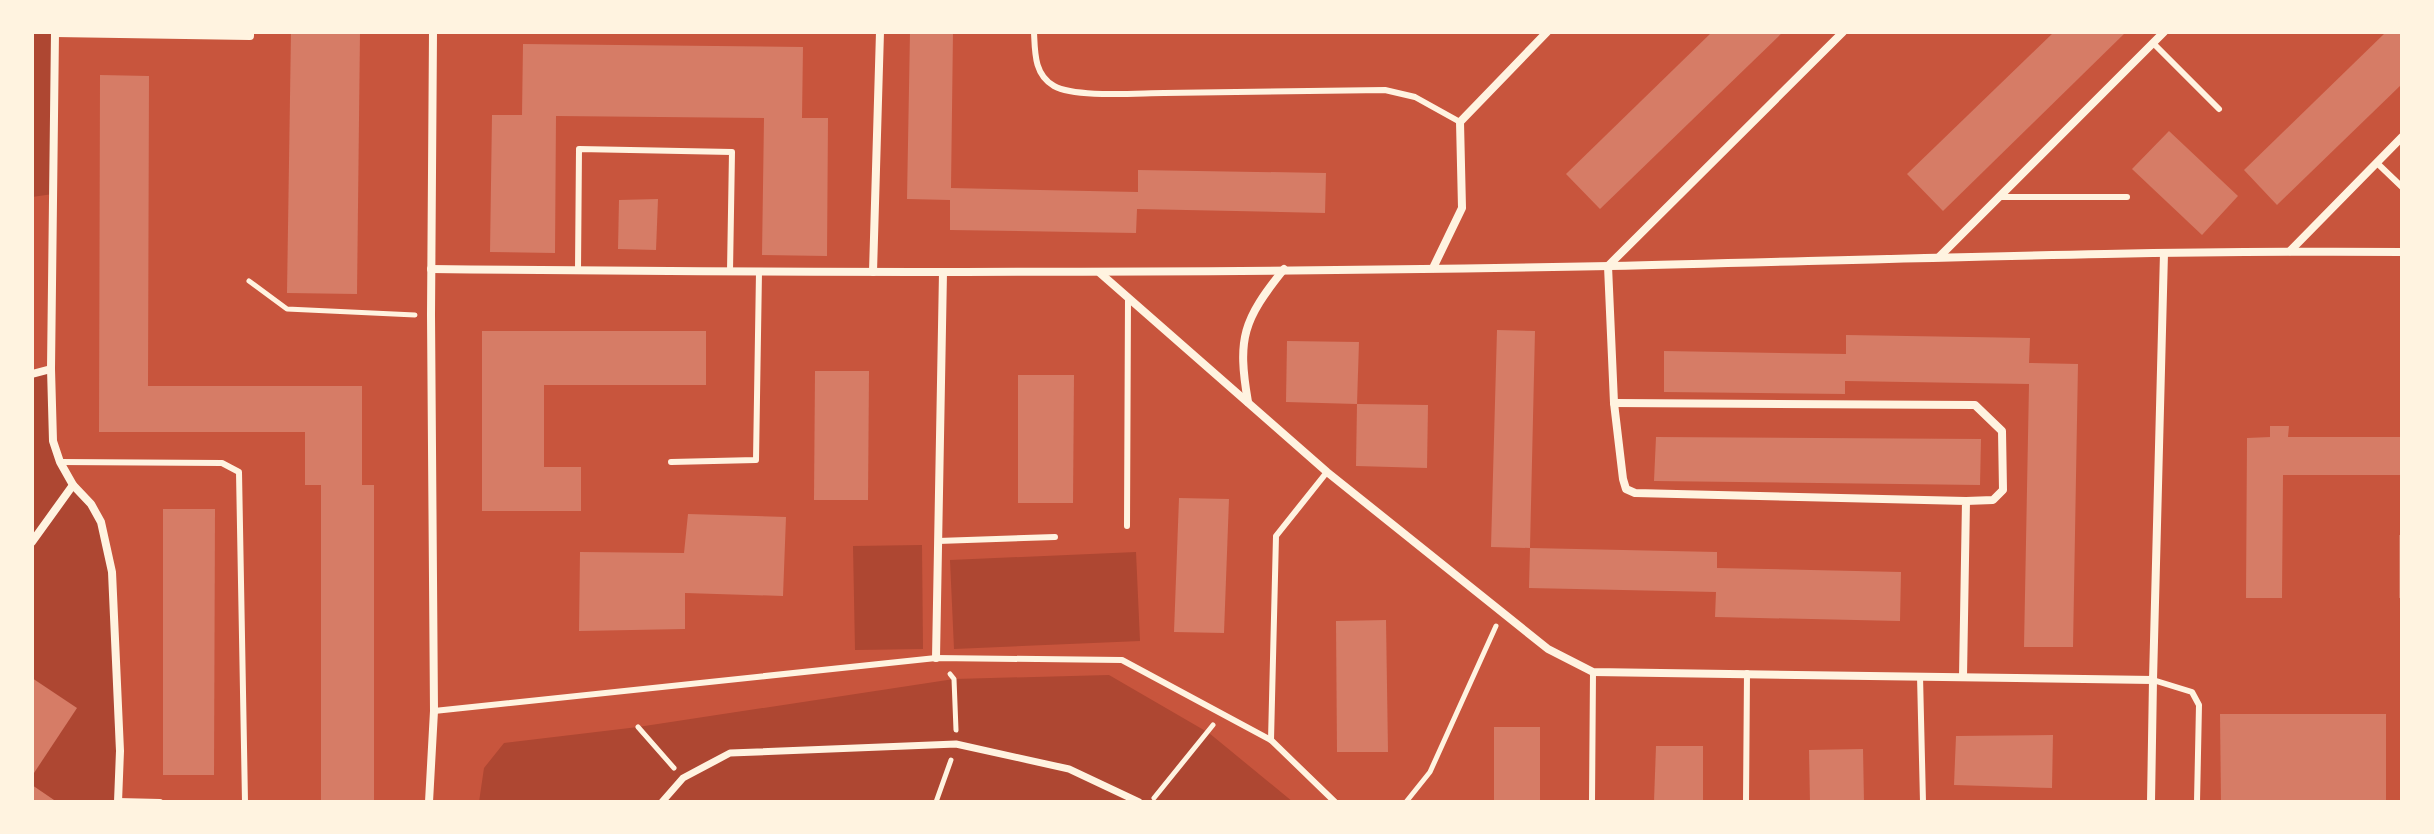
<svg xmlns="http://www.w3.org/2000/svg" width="2434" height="834" viewBox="0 0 2434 834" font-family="Spectral,serif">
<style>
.green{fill:#ae4732}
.building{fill:#d67c66}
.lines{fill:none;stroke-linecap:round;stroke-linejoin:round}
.path{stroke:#fff3e0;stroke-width:5}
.service{stroke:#fff3e0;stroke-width:6}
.pedestrian{stroke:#fff3e0;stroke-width:7}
.minor{stroke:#fff3e0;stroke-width:8}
</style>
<rect width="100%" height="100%" fill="#c8553d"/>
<g class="green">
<polygon points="32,32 55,32 53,194 32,197"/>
<polygon points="51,369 53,441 60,462 91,504 108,545 118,802 32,802 32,374"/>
<polygon points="922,545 923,649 855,650 853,546"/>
<polygon points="1136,552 1140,641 954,649 950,560"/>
<polygon points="1109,675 1209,733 1293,802 479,802 484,768 504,743 638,727 954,679"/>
</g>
<g class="building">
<polygon points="291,32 360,32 357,294 287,293"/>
<polygon points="910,32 953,32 951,188 1138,192 1138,170 1326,173 1325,213 1137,209 1136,233 950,230 950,200 907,199"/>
<polygon points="1712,32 1783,32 1600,209 1566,174"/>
<polygon points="2054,32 2126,32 1943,211 1907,174"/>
<polygon points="2386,32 2402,32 2402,84 2277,205 2244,170"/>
<polygon points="523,44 803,47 802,118 828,118 827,256 762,255 764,118 556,116 555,253 490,252 492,115 522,115"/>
<polygon points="100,75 149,76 148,386 362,386 362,485 374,485 374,802 321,802 321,485 305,485 305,432 99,432"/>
<polygon points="2169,131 2238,196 2202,235 2132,169"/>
<polygon points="658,199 656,250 618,249 619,200"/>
<polygon points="1497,330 1535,331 1530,548 1717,552 1717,568 1901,572 1900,621 1715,617 1716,592 1529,588 1530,548 1491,547"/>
<polygon points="482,331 706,331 706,385 544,385 544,467 581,467 581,511 482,511"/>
<polygon points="1846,335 2030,338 2029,363 2078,364 2073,647 2024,647 2029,384 1845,381 1845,394 1664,392 1664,351 1846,354"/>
<polygon points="1287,341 1359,342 1357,404 1286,402"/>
<polygon points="815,371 869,371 868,500 814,500"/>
<polygon points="1018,375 1074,375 1073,503 1018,503"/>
<polygon points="1357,404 1428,405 1427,468 1356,466"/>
<polygon points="2270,426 2289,426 2288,437 2402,437 2402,475 2283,475 2282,598 2246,598 2247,438 2270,437"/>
<polygon points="1656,437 1981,439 1980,485 1654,481"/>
<polygon points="1179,498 1229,499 1224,633 1174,632"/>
<polygon points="163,509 215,509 214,775 163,775"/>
<polygon points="688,514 786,517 783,596 685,593 685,629 579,631 580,552 684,553"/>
<rect x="2399" y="535" width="3" height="63"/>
<polygon points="1386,620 1388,752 1337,752 1336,621"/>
<polygon points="32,678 77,708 32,776"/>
<polygon points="2220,714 2386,714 2386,802 2221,802"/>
<rect x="1494" y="727" width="46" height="75"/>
<polygon points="2053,735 2052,788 1954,785 1956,736"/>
<polygon points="1656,746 1703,746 1703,802 1654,802"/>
<polygon points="1863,749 1864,802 1810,802 1809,750"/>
<polygon points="32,785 57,802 32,802"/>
</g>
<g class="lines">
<g class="path">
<polyline points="249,281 287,309 415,315"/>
<polyline points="950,674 954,679 956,730"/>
<polyline points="638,727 674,768"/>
<polyline points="1154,798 1213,725"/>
<polyline points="936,802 951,760"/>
<polyline points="1406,802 1430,772 1496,626"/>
</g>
<g class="service">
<path d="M1034 32C1035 52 1034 75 1054 86 1075 98 1138 93 1164 93 1237 92 1311 91 1385 90L1415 97 1460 122"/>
<polyline points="2153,43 2219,109"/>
<polyline points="2377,163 2402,187"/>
<polyline points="1999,197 2127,197"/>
<polyline points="578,270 579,149 732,152 730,271"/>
<polyline points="60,462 222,463 239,472 245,802"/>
<polyline points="671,462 756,460 759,272"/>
<polyline points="1127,526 1128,298"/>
<polyline points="938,541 1055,537"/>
<polyline points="1920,676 1923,802"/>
<polyline points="2153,680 2192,692 2199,705 2197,802"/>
<polyline points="434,711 936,658 1122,660 1271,740 1335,802"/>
<polyline points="1271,740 1276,536 1327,472"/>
<polyline points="118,801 160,802"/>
<polyline points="1592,802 1593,672"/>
<polyline points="1746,802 1747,673"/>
</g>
<polyline class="pedestrian" points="662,802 683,778 730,753 956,744 1069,769 1139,802"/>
<g class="minor">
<polyline points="55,32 51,369 53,441 60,462 73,485 91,504 101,522 112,572 120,751 118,802"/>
<polyline points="1843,32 1608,266 1614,403 1623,479 1626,489 1635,493 1966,501 1963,677"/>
<polyline points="55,33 250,36 250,32"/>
<polyline points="2290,251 2402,137"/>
<polyline points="1939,257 2164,32"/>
<polyline points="1433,268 1462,208 1460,122 1547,32"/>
<path d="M431 269C824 273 1217 274 1610 266 1874 260 2138 250 2402 252"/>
<polyline points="873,272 880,32"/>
<polyline points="1100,273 1327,472 1548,649 1593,672 2153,680 2164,253"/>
<polyline points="32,374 51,369"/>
<path d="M1248 402C1237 338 1243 320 1284 269"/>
<polyline points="1614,403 1975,405 2002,431 2003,490 1993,500 1966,501"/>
<polyline points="32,542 73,485"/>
<polyline points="936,658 943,272"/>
<polyline points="429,802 434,711 431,315 433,32"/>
<polyline points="2151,802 2153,680"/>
</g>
</g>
<rect width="2434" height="834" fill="none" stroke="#fff3e0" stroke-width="68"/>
</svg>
